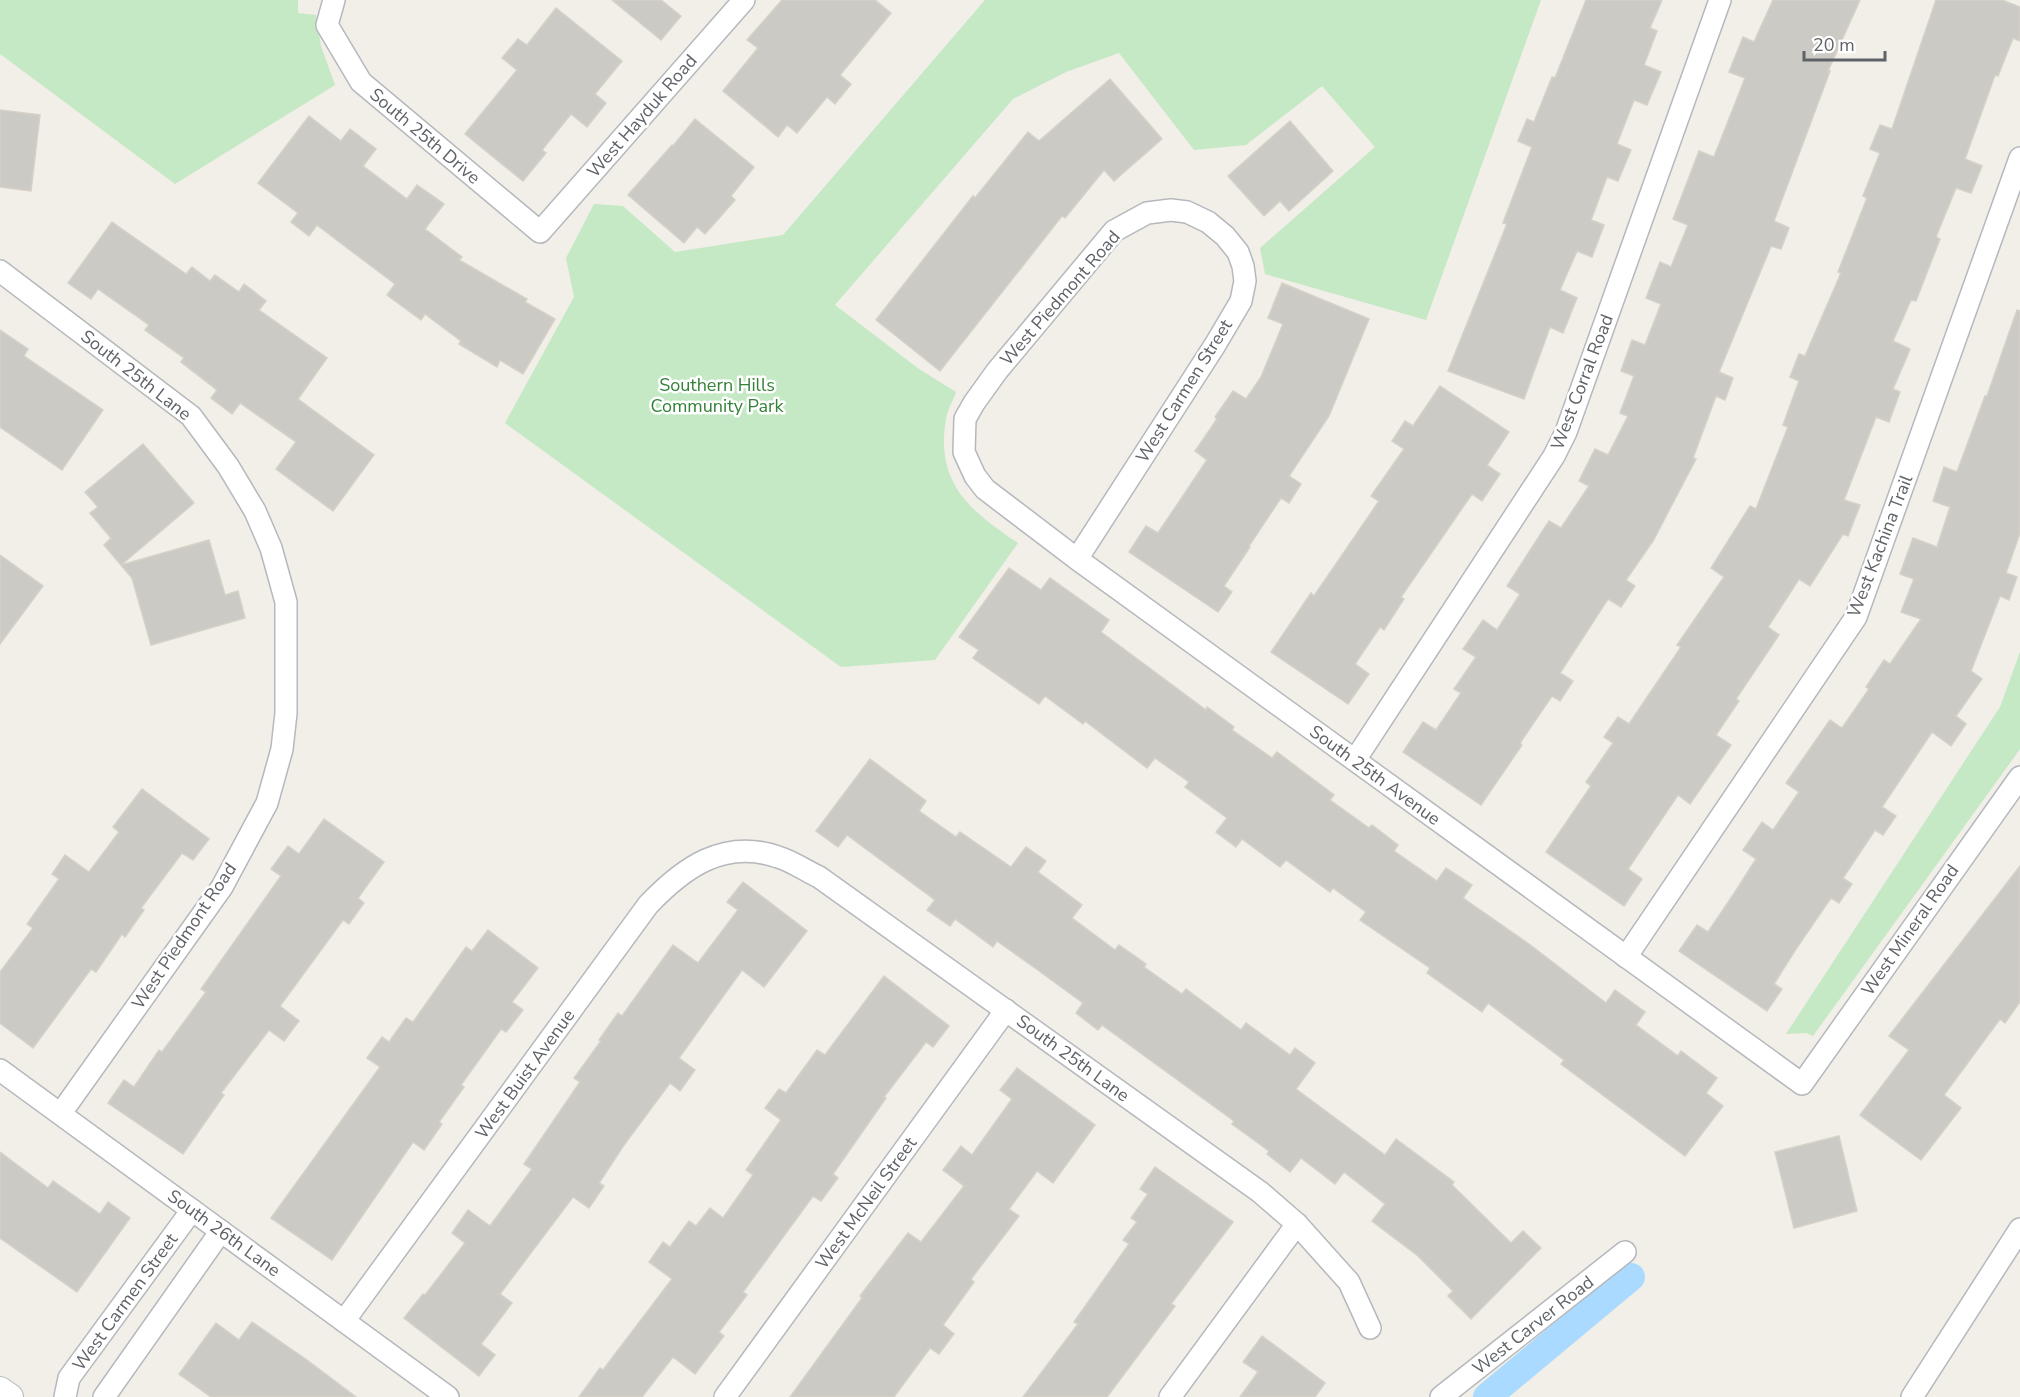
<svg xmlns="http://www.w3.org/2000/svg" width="2020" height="1397" viewBox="0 0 2020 1397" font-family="'Nunito Sans',sans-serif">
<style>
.green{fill:#c5e8c5}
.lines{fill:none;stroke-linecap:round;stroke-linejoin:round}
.canal{stroke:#aadaff;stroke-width:28}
.building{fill:#cccac5;stroke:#d6d1c6;stroke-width:1.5}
.minor-casing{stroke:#b5b8bc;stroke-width:24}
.tertiary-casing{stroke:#b5b8bc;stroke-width:28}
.minor{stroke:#fff;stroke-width:21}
.tertiary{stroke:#fff;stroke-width:26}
.labels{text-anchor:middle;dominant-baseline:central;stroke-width:5;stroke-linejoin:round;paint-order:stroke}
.street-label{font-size:18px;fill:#5f6368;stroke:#fff}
.park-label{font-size:18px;fill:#348238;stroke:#fff}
</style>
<rect width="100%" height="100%" fill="#f1efe8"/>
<g class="green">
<polygon points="0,0 298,0 298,13 316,15 321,46 335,85 175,184 0,54"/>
<path d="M985 0H1541L1426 320 1265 274 1260 248 1375 147 1322 86 1246 145 1194 150 1119 53 1066 72 1013 99 835 305 919 369 956 392C953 401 947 410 946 419 935 483 970 511 1018 543L935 660 841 667 505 423 574 297 566 258 594 204 623 206 675 252 783 235Z"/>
<polygon points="2020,652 2020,749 1813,1036 1807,1033 1786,1034 2000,707"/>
</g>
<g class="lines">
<polyline class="canal" points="1487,1397 1631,1277"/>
</g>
<g class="building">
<polygon points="612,0 661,0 681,16 661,40"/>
<polygon points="782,0 875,0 891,13 840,75 851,84 835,104 827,97 797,133 787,125 778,137 723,91 758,48 747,40"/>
<polygon points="1586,0 1662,0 1650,28 1657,31 1644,65 1661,72 1647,105 1634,100 1617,144 1631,150 1618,181 1607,177 1591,220 1604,225 1592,257 1577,251 1560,290 1577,298 1563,333 1550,327 1524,399 1448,371 1507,224 1503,223 1532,147 1518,141 1527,119 1534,122 1552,77 1555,78"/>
<polygon points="1773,0 1860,0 1828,71 1830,71 1774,221 1789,228 1781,249 1771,246 1719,372 1733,378 1725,400 1716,396 1693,458 1696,459 1653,541 1626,580 1635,586 1621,607 1608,599 1560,673 1573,681 1560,701 1552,696 1520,743 1522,745 1481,805 1403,752 1423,722 1436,730 1461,693 1454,689 1476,657 1463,649 1483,620 1497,630 1520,594 1507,586 1549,521 1561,528 1589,486 1579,481 1595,449 1608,455 1628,416 1620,413 1634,376 1621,371 1632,340 1645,345 1661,304 1646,298 1660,262 1671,267 1688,225 1673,219 1699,151 1714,157 1745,78 1729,72 1743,37 1754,42"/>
<polygon points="1936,0 2002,0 2020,7 2020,41 2013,38 1998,76 1995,75 1965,159 1982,166 1971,193 1956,188 1936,237 1940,239 1916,301 1911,300 1893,341 1910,349 1893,389 1900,392 1889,422 1876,417 1844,500 1860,505 1848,536 1843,534 1810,586 1799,579 1768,627 1779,635 1736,699 1739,701 1716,735 1731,745 1690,804 1678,795 1628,869 1642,879 1624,906 1546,852 1591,786 1586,782 1613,743 1604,737 1618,717 1629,724 1681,647 1677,645 1724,577 1711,568 1750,506 1756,509 1788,427 1783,425 1799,381 1790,377 1799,354 1805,356 1841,273 1838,272 1867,198 1863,196 1880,153 1870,149 1880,125 1892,129"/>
<polygon points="556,8 622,61 595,94 606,103 587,127 571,114 542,150 546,153 523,181 465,134 517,70 502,58 518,39 527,45"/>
<polygon points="1110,79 1162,139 1114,181 1104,170 1065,218 1062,216 940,371 876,320 973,196 975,198 1028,132 1039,141"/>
<polygon points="0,110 40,115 31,191 0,187"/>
<polygon points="309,116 341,141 350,129 376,149 363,166 407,199 417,185 444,204 425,229 462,257 459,260 527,299 525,302 555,319 523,374 500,360 497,367 459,344 461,341 425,314 421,320 387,295 395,284 317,225 309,236 291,222 298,213 258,183"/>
<polygon points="695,119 754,167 731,196 735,200 705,234 697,227 684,243 628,195 672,145 673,146"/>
<polygon points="1290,121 1333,171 1289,211 1280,201 1264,216 1228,176"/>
<polygon points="112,222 186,274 192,267 210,281 215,275 239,292 244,284 266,301 259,310 327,358 298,399 374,455 333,511 276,469 296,442 240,403 232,414 211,398 217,390 181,362 184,358 145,330 149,325 98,289 91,299 68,283"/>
<polygon points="1282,283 1369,319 1329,416 1289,476 1301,484 1289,503 1281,498 1249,546 1250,547 1224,586 1232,592 1218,612 1129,552 1146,526 1158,533 1207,460 1195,451 1217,419 1215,417 1233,391 1246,399 1261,377 1283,324 1268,318"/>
<polygon points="2017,310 2020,311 2020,533 2006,573 2017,577 2009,600 2000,596 1971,671 1982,679 1956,716 1966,724 1951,746 1932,732 1882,807 1896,816 1883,835 1875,830 1843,878 1852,884 1839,903 1831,898 1798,946 1774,984 1782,989 1767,1011 1679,951 1697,925 1708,932 1735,892 1756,859 1743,850 1762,822 1773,830 1799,792 1786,783 1830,720 1842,728 1869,689 1866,687 1884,660 1890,664 1921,619 1901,612 1914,579 1900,574 1913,538 1937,547 1950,507 1933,501 1944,467 1957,472 1985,396 1987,396"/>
<polygon points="0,330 28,349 24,356 103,410 62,470 0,427"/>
<polygon points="1440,386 1509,432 1487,465 1500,474 1482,501 1472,494 1401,597 1404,599 1384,630 1380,627 1355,664 1369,674 1348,704 1271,652 1311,593 1314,596 1379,501 1371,496 1404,449 1392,441 1405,421 1413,426"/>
<polygon points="143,444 194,503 121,565 209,540 225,595 238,591 245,618 151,645 132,578 104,545 111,538 90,513 98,507 85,492"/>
<polygon points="0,555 43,586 0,644"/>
<polygon points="1009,568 1041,590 1050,578 1109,620 1101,632 1206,710 1207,707 1234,727 1232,730 1272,758 1277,752 1334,795 1330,800 1369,828 1372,825 1398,845 1394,851 1437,881 1446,868 1472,885 1463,898 1529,944 1606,1003 1615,990 1645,1012 1636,1025 1678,1056 1681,1051 1717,1078 1706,1093 1723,1106 1685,1156 1561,1064 1564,1060 1488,1003 1482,1012 1427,973 1430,968 1360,920 1366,912 1333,888 1330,892 1286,860 1280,867 1242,839 1236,847 1216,832 1227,818 1185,787 1189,782 1155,758 1147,768 1085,721 1083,724 1045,696 1039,704 973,658 979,650 959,637"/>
<polygon points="870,759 926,801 919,811 956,837 960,832 1011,867 1026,847 1046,861 1038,872 1082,905 1072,918 1115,950 1119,945 1146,964 1144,967 1182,994 1186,989 1241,1030 1246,1023 1290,1055 1295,1048 1315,1063 1296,1089 1385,1155 1396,1139 1454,1182 1452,1185 1511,1243 1523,1231 1541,1248 1471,1319 1448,1296 1453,1291 1418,1256 1372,1221 1385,1204 1344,1172 1335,1184 1301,1158 1290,1172 1267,1154 1269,1151 1232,1124 1234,1121 1102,1025 1098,1030 1076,1013 1083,1003 1035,968 997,941 993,947 955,919 950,926 927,910 935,900 847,835 838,847 816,831"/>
<polygon points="142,789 209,839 193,860 182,853 141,908 144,910 125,937 122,934 96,972 91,969 33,1048 0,1023 0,972 33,928 27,924 59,879 52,874 65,855 89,872 119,832 113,827"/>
<polygon points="324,819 384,862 358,898 364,903 349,924 343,920 280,1006 299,1021 284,1041 269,1030 221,1093 224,1095 183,1154 108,1103 124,1080 134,1087 159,1050 162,1052 206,992 201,989 281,876 271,869 288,846 299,854"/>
<polygon points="2020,866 2020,1002 2005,1023 2000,1019 1944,1095 1961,1108 1921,1160 1860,1115 1909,1050 1889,1036"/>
<polygon points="743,882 807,931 764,987 742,970 679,1058 695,1070 680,1091 670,1083 624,1145 599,1183 604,1186 589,1208 573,1197 500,1294 512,1303 481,1344 495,1355 479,1376 404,1318 423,1294 425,1295 465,1243 452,1233 468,1210 490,1226 532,1169 524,1164 580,1082 574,1078 601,1041 599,1040 618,1013 622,1016 673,945 698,963 738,910 727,902"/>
<polygon points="488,930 538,968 512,1002 523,1010 506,1032 501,1029 461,1085 464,1087 439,1122 442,1124 424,1150 413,1142 332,1260 271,1218 380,1067 367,1058 382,1037 389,1042 406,1018 413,1022 466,947 472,951"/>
<polygon points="884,976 949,1026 933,1047 926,1042 884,1097 886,1098 833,1174 838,1178 821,1201 813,1196 743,1292 747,1295 719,1332 724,1336 695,1374 673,1357 642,1397 579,1397 600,1368 603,1370 672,1279 649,1262 663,1242 670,1247 689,1221 696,1226 710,1208 723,1218 753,1175 746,1170 781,1120 765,1108 779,1089 786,1093 817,1050 825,1055"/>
<polygon points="1017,1068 1095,1125 1053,1183 1037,1171 1009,1209 1019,1216 971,1279 974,1282 943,1325 954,1334 939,1354 930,1348 894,1397 790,1397 862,1298 860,1296 908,1233 921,1242 964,1186 943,1170 961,1146 972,1155 1012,1099 1000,1090"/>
<polygon points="1839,1136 1857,1211 1794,1228 1775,1152"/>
<polygon points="0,1152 48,1188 53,1181 100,1214 108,1202 130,1218 77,1292 0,1238"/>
<polygon points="1155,1167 1233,1222 1171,1304 1175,1306 1107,1397 1023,1397 1078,1324 1074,1322 1129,1244 1123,1240 1137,1222 1131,1218 1148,1194 1140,1189"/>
<polygon points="252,1322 307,1360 356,1397 211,1397 179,1374 216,1323 239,1340"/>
<polygon points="1262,1336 1325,1383 1315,1397 1240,1397 1258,1372 1243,1362"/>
</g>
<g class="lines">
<defs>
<g id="minor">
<polyline points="334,0 327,25 361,82 540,232 744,0"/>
<polyline points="0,271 191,416 228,466 255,511 271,548 286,602 286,713 282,749 267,803 222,887 61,1113"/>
<polyline points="1077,559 1215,345 1241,301 1245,281 1243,266 1238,252 1225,236 1208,222 1187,212 1171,210 1147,213 1114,231 997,371 974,403 965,419 964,452 975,476 985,489 1077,559 1802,1084 2020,777"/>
<polyline points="1355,760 1554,456 1566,432 1720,0"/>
<polyline points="1626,957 1856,617 2020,158"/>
<polyline points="0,1070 448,1397"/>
<path d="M344 1321 648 905C683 868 724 838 778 857 792 861 806 871 819 877L1260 1192 1297 1224 1349 1282 1370 1328"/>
<polyline points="65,1397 69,1378 192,1210"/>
<polyline points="104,1397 221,1231"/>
<polyline points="725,1397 1006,1010"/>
<polyline points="1170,1397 1297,1224"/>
<polyline points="1441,1397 1625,1252"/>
<polyline points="1912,1397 2020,1229"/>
</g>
<polyline id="tertiary" points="0,1390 10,1397"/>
</defs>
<use href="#minor" class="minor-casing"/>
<use href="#tertiary" class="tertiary-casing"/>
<use href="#minor" class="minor"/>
<use href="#tertiary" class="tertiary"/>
</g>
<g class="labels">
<g class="street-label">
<text transform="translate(642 116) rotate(-49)">West Hayduk Road</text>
<text transform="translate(425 136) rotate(40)">South 25th Drive</text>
<text transform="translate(1060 298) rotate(-49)">West Piedmont Road</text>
<text transform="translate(136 375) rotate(38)">South 25th Lane</text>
<text transform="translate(1582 382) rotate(-69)">West Corral Road</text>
<text transform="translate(1184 391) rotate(-58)">West Carmen Street</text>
<text transform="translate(1880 546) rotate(-69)">West Kachina Trail</text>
<text transform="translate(1375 775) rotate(36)">South 25th Avenue</text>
<text transform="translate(1910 930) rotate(-55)">West Mineral Road</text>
<text transform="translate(184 936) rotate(-56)">West Piedmont Road</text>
<text transform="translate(1073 1058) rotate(36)">South 25th Lane</text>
<text transform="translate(525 1074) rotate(-54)">West Buist Avenue</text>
<text transform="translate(866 1203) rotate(-54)">West McNeil Street</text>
<text transform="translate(224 1233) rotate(36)">South 26th Lane</text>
<text transform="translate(125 1302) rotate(-54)">West Carmen Street</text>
<text transform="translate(1533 1325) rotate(-38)">West Carver Road</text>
</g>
<g class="park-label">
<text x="717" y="385">Southern Hills<tspan x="717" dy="21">Community Park</tspan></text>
</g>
</g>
<path d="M1804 51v9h81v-9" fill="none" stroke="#5f6368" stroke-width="3"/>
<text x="1813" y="51" font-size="18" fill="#5f6368" stroke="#ffffff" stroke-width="4.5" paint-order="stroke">20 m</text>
</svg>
